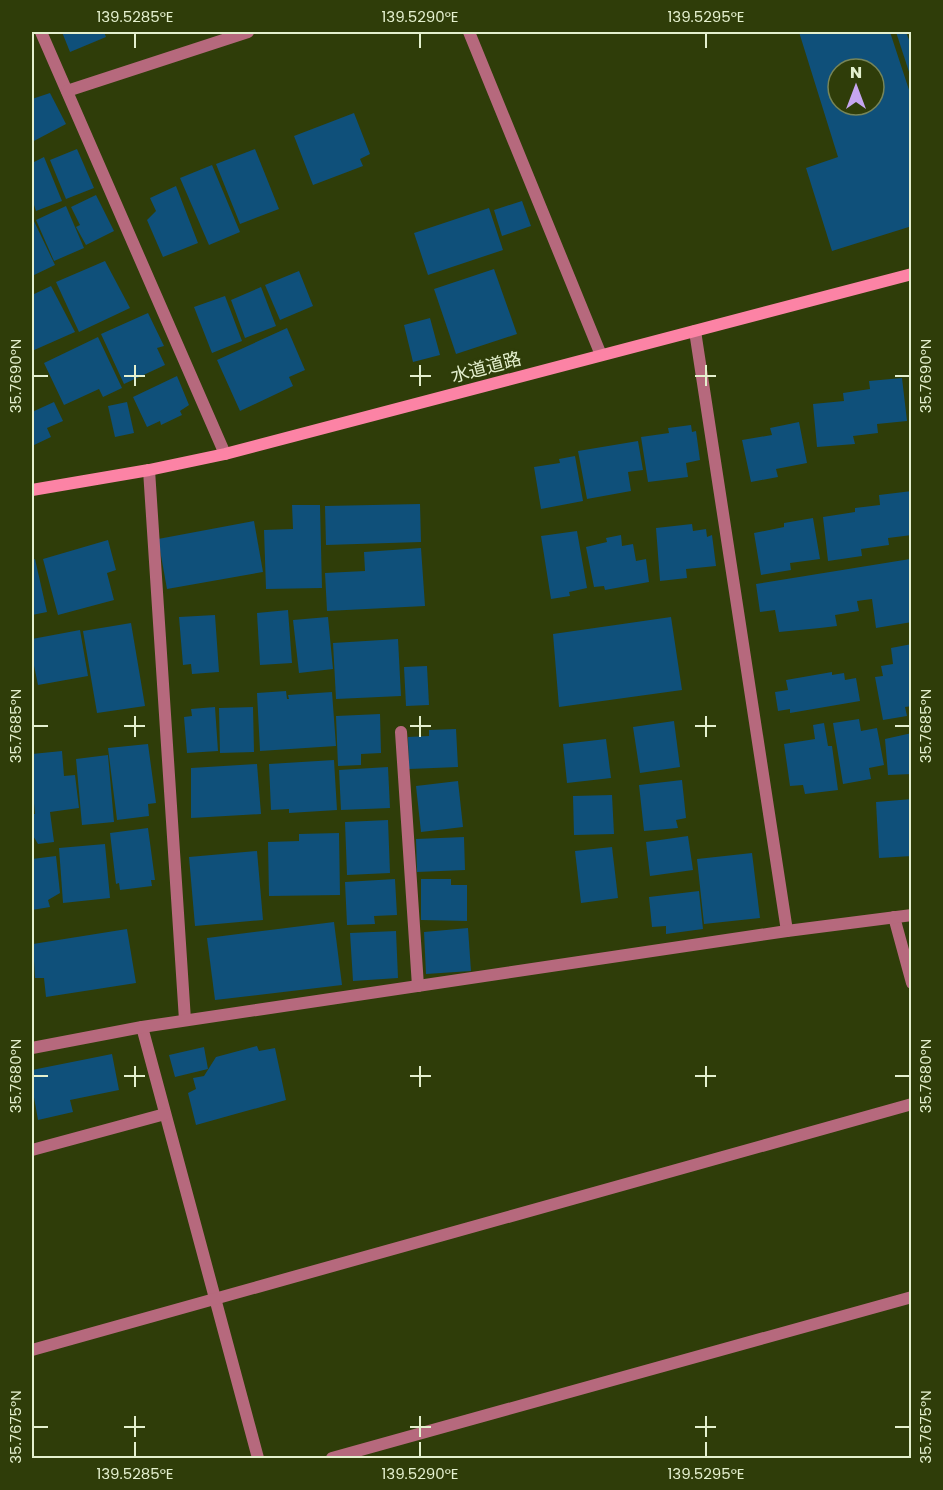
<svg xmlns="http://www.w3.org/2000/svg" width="943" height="1490" viewBox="0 0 943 1490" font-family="Poppins,'Noto Sans JP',sans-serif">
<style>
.building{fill:#0f507a;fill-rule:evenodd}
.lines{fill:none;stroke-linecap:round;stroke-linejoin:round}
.lane{stroke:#b6697d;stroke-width:12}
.street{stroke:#b6697d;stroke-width:12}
.secondary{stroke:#fc83a5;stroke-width:12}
.ticks{fill:none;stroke:#e4f0ce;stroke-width:2}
.labels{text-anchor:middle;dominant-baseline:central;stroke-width:5;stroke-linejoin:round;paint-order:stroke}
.street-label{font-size:18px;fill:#e4f0ce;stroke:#2f3d09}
.neatline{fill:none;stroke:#e4f0ce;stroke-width:2}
.ticks-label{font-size:15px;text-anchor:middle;fill:#e4f0ce}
</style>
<rect width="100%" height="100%" fill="#2f3d09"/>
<g class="building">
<polygon points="62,32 104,32 106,37 70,52"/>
<path d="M799 32H890L912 99V226L832 251 806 168 838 157ZM838 69H874V105H838Z"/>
<polygon points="896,32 906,32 912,48 912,81"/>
<polygon points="50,93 66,124 32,142 32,99"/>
<polygon points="354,113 370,154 360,159 363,166 313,185 294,136"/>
<polygon points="77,149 94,188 66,199 50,160"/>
<polygon points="255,149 279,209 240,224 216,164"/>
<polygon points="44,157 62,201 36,211 32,199 32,163"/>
<polygon points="212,165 240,232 209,245 180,178"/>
<polygon points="176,186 198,243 163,257 147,220 156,211 150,198"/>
<polygon points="96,195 114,231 86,245 76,227 80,225 71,207"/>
<polygon points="522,201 531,226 502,236 494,210"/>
<polygon points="66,206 84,248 54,261 36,220"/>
<polygon points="489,208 503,250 428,275 414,233"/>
<polygon points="32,217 55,265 32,276"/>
<polygon points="105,261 130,308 79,332 56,282"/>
<polygon points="494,269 517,334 456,354 434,289"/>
<polygon points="299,271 313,306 280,320 265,285"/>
<polygon points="51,286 75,332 32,351 32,295"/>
<polygon points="261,287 276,326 245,338 231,300"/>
<polygon points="225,296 242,341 212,353 194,307"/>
<polygon points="148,313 164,346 157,348 165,365 124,384 101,334"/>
<polygon points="430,318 440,355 413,362 404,325"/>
<polygon points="287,328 305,370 289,377 293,386 240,411 217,360"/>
<polygon points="98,337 122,388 103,397 99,389 64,405 44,363"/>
<polygon points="177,376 189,405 180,411 182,415 161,425 160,421 147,427 133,397"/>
<polygon points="902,378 907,421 877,424 878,433 853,436 855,444 817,447 813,404 844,401 843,393 870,389 869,381"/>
<polygon points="54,402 63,421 47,428 51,437 32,446 32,412"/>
<polygon points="127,402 134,433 115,437 108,406"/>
<polygon points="799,422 807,463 776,469 778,477 751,482 742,440 772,435 770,428"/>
<polygon points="691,425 692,432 696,431 700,460 686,463 688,477 648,482 641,437 669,433 668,428"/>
<polygon points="638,441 643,470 628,472 631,491 587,499 578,451"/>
<polygon points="575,456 583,501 541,509 534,467 560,463 559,459"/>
<polygon points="912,491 912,535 888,538 889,545 861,549 862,556 828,561 823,517 855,512 855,508 880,505 879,495"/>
<polygon points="420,504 421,542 326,545 325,506"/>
<polygon points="292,505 320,505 322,588 266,589 264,530 293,529"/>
<polygon points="813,518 820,559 790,563 791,570 761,575 754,533 784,527 784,523"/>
<polygon points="254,521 263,572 167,589 158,539"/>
<polygon points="692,524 693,531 706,529 707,537 712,535 716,566 686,569 687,578 660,581 656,528"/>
<polygon points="577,531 587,588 569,592 570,596 551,599 541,536"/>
<polygon points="621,535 622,546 633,544 636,561 646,559 649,582 605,590 604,586 594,587 586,547 607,542 606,538"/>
<polygon points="108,540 116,570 107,573 114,600 58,615 43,559"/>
<polygon points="421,548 425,606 327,611 325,573 365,571 364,552"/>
<polygon points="35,559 47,612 32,615 32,560"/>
<polygon points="910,559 912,622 876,628 872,599 857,601 859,611 835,615 837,626 820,628 779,632 775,610 760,612 756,584"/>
<polygon points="288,610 292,663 260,665 257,613"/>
<polygon points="215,615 219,672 192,674 191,664 183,665 179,617"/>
<polygon points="328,617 333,669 299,673 293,620"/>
<polygon points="671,617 682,690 559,707 553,634"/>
<polygon points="131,623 145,706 97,713 83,631"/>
<polygon points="80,630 88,676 38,685 32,656 32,639"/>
<polygon points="398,639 401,696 336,699 333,643"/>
<polygon points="912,644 912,706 905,707 907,716 883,720 875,677 883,676 881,666 893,664 891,648"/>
<polygon points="427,666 429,705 406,706 404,667"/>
<polygon points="832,672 832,675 844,673 845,680 856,678 860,701 790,713 790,709 778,711 775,692 788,690 786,680"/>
<polygon points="286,691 287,699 289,699 288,695 332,692 336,746 260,751 257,693"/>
<polygon points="215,707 218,751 187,753 184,717 192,716 191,709"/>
<polygon points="253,707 254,752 220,753 219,708"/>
<polygon points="380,714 381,753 361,754 361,765 338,766 336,716"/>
<polygon points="859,719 861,731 877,728 884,765 869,768 871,779 843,784 833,723"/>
<polygon points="674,721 680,767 640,773 633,727"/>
<polygon points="824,723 828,746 832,746 838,790 805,794 803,785 790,786 784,744 815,739 813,725"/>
<polygon points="456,729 458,767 409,769 408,737 429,736 429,730"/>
<polygon points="912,733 912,774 888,775 885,739"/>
<polygon points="606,739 611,778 567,783 563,744"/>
<polygon points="148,744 156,803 148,804 149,816 117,820 108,748"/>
<polygon points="62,751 64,776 75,775 79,808 50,812 54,842 38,844 32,834 32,814 35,814 32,783 32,754"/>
<polygon points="108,755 114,822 82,825 76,759"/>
<polygon points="334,760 337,810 289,813 289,809 271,810 269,764"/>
<polygon points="257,764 261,814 191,818 191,768"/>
<polygon points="388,767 390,808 341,810 339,770"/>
<polygon points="682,780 686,818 676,820 678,828 644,831 639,785"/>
<polygon points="458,781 463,827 421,832 416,786"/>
<polygon points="612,795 614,834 574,835 573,796"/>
<polygon points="912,799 912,856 879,858 876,802"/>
<polygon points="388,820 390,873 347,875 345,822"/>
<polygon points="148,828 155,880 151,880 152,886 120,890 119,883 116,884 110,833"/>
<polygon points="339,833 340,895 269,896 268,842 299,841 299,834"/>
<polygon points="688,836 693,870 650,876 646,842"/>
<polygon points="464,837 465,870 417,872 416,839"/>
<polygon points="105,844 110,898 63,903 59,848"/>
<polygon points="612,847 618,898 581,903 575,851"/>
<polygon points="257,851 263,920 195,926 189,857"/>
<polygon points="752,853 760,918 704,924 697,859"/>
<polygon points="56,856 60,893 48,900 50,907 32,910 32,859"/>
<polygon points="395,879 397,915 374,916 375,924 347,925 345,882"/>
<polygon points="421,879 451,879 451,885 467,885 467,921 421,920"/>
<polygon points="699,891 703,929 666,934 666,926 652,927 649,897"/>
<polygon points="334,922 342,985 215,1000 207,938"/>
<polygon points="468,928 471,971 426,974 424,932"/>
<polygon points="127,929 136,983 46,997 44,978 35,978 33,944"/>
<polygon points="396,931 398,978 353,981 350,933"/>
<polygon points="257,1046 259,1051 275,1048 286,1100 196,1125 188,1093 196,1089 193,1078 204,1076 216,1057"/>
<polygon points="204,1047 208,1069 175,1077 169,1055"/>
<polygon points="112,1054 119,1090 70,1100 73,1112 38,1120 32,1086 32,1070"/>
</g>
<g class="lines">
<g class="lane">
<polyline points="469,32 601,355"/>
<polyline points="149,470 185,1020"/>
<polyline points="401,732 418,986"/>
</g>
<g class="street">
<polyline points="41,32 225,454"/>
<polyline points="67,91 248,32"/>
<polyline points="695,331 787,931"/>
<polyline points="894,917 912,983"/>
<polyline points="142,1027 258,1458"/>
<polyline points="32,1048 142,1027 787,931 912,915"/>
<polyline points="32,1150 165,1114"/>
<polyline points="32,1350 912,1104"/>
<polyline points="332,1458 912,1297"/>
</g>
<polyline class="secondary" points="32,490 149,470 225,454 912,274"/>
</g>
<path class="ticks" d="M135 33V48M420 33V48M706 33V48M135 365V386M420 365V386M706 365V386M33 376H48M124 376H145M410 376H431M695 376H716M895 376H910M135 716V737M420 716V737M706 716V737M33 726H48M124 726H145M410 726H431M695 726H716M895 726H910M135 1066V1087M420 1066V1087M706 1066V1087M33 1076H48M124 1076H145M410 1076H431M695 1076H716M895 1076H910M135 1416V1437M420 1416V1437M706 1416V1437M33 1427H48M124 1427H145M410 1427H431M695 1427H716M895 1427H910M135 1442V1457M420 1442V1457M706 1442V1457"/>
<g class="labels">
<g class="street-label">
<text transform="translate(486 367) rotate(-15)">水道道路</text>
</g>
</g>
<rect width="943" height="1490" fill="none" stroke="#2f3d09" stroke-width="66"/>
<g transform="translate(856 87)"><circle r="28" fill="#2f3d09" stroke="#778558" stroke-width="1.5"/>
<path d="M0-4.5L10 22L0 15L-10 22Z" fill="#c6a6f0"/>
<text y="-9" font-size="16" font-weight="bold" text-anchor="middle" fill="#e4f0ce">N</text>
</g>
<rect x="33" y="33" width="877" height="1424" class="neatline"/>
<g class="ticks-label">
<text x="135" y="22">139.5285°E</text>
<text x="420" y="22">139.5290°E</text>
<text x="706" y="22">139.5295°E</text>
<text transform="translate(16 376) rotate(-90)" y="5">35.7690°N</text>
<text transform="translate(926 376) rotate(-90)" y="5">35.7690°N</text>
<text transform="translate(16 726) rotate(-90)" y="5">35.7685°N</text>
<text transform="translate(926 726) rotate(-90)" y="5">35.7685°N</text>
<text transform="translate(16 1076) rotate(-90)" y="5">35.7680°N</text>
<text transform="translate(926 1076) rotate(-90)" y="5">35.7680°N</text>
<text transform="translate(16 1427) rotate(-90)" y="5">35.7675°N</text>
<text transform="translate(926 1427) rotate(-90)" y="5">35.7675°N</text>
<text x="135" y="1479">139.5285°E</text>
<text x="420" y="1479">139.5290°E</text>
<text x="706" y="1479">139.5295°E</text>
</g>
</svg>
